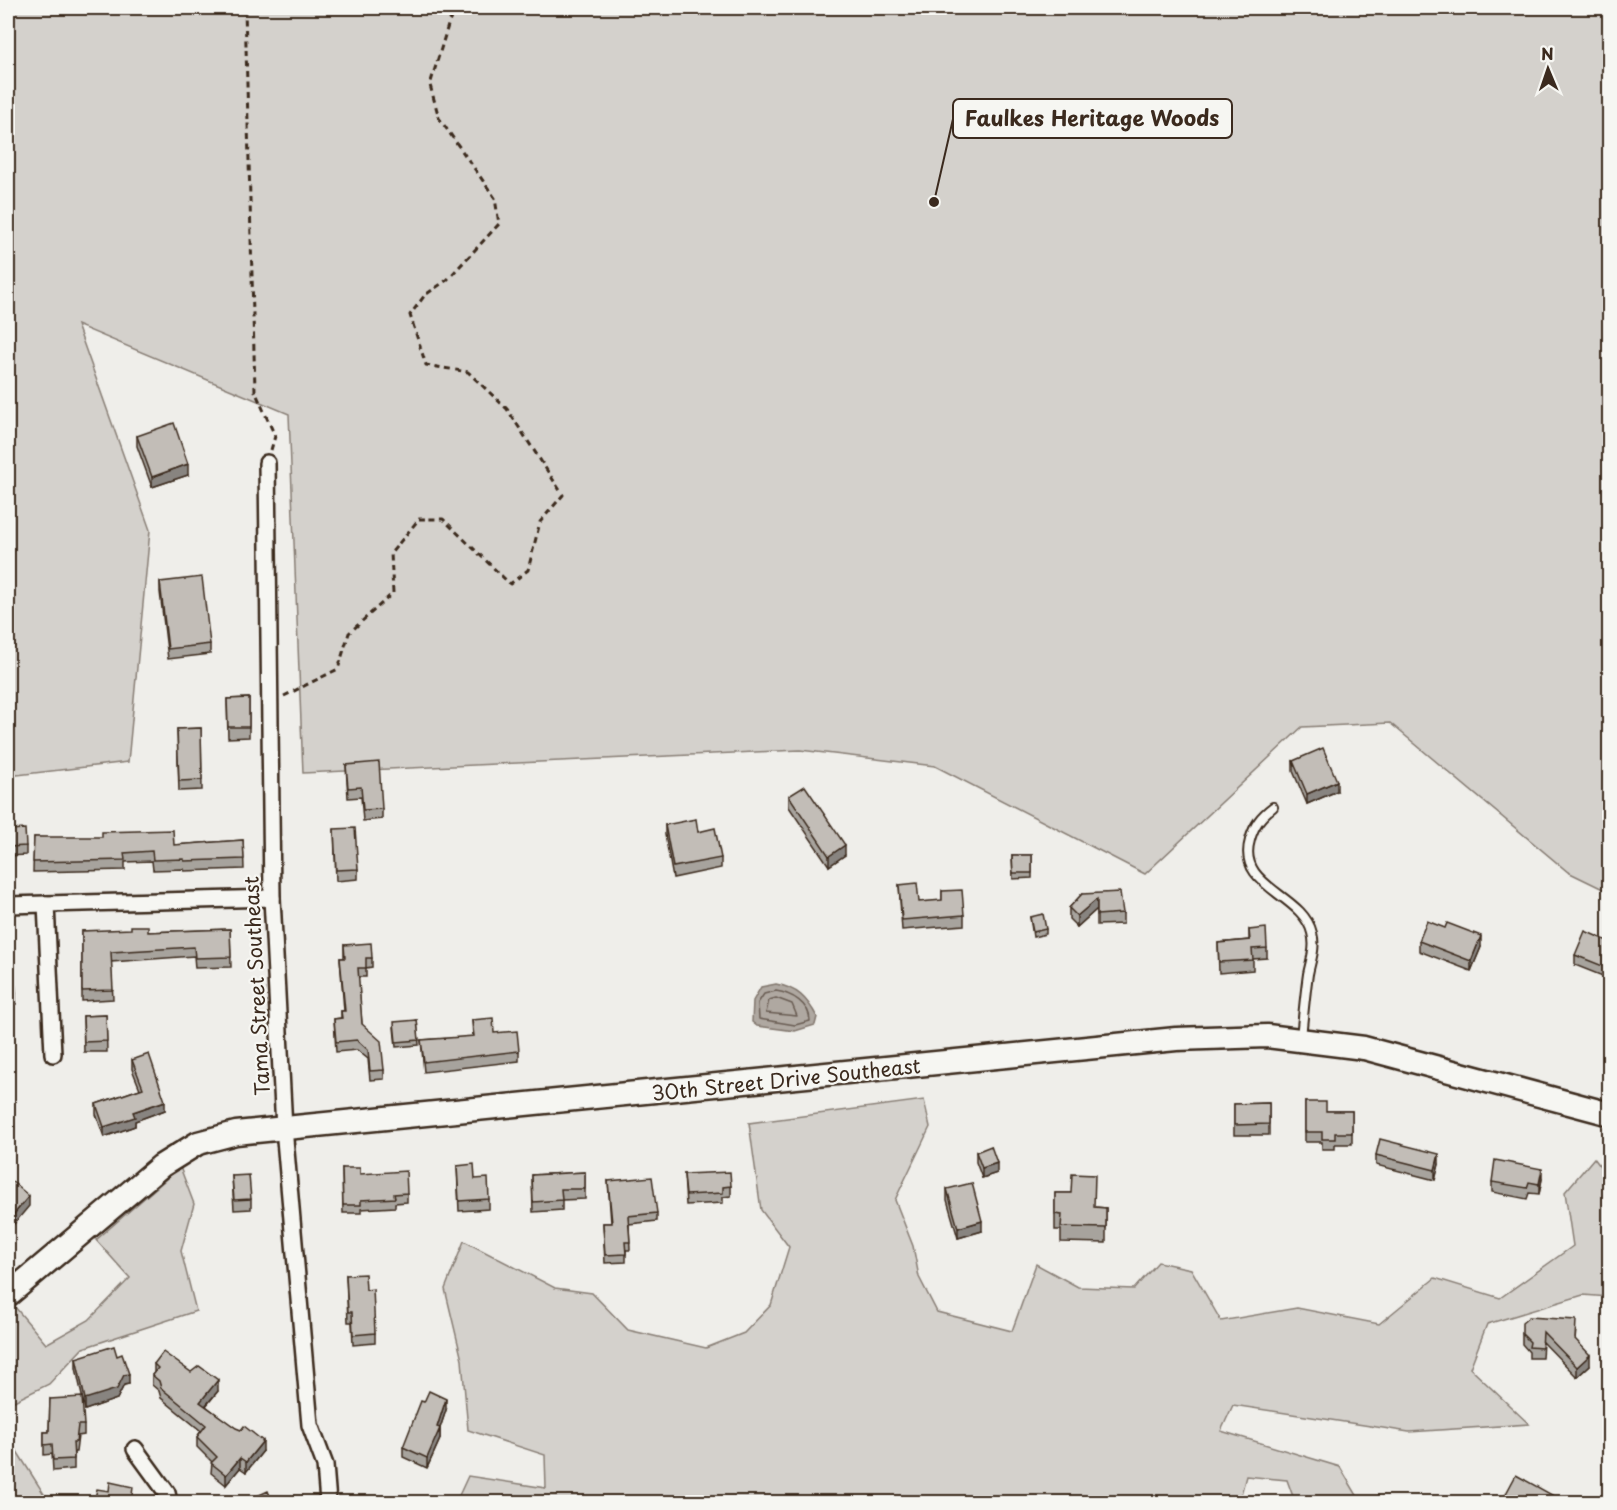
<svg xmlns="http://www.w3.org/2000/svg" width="1617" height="1510" viewBox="0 0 1617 1510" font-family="'Playpen Sans',sans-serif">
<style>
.green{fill:#d4d1cc;stroke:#887e75;stroke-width:1.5}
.water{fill:#afa8a1;stroke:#81766d;stroke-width:1.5}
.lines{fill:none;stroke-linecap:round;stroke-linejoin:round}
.shore{stroke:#695c52;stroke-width:1.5}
.service-casing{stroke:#3b2a1e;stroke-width:12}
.minor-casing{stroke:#3b2a1e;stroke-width:20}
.secondary-casing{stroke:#3b2a1e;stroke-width:27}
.path{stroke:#3b2a1e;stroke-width:3;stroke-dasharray:6 4.5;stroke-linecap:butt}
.service{stroke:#f6f6f2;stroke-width:8}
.minor{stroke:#f6f6f2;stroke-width:15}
.secondary{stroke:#f6f6f2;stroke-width:22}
.wall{fill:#a7a39d;stroke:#3b2a1e;stroke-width:1.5}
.shaded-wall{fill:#888480;stroke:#3b2a1e;stroke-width:1.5}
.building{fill:#c2bdb7;stroke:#3b2a1e;stroke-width:1.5}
.labels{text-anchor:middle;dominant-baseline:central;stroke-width:4.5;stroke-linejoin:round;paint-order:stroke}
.street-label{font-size:20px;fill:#3b2a1e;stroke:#f6f6f2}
.leader{fill:none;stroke:#3b2a1e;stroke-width:2}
.callout-dot{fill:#3b2a1e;stroke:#f6f6f2;stroke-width:2}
.callout{fill:#f6f6f2;stroke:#3b2a1e;stroke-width:2}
.callout-label{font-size:21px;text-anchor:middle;font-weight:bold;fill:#3b2a1e}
</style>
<rect width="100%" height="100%" fill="#efeeea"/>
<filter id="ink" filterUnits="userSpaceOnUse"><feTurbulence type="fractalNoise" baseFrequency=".0167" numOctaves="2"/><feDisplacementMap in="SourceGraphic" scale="12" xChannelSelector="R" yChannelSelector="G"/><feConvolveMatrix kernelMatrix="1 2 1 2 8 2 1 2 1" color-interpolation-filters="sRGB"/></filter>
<g filter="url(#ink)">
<g class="green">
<polygon points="8,8 1609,8 1609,892 1568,872 1390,723 1302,727 1145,874 935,766 800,750 303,773 289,414 77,325 150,530 128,762 17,775 8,769"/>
<polygon points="924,1100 930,1127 895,1200 913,1246 919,1277 937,1312 1012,1331 1036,1264 1078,1287 1134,1289 1158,1262 1191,1269 1221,1321 1297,1308 1379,1324 1435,1278 1500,1298 1573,1246 1565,1192 1594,1158 1609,1178 1609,1297 1583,1295 1487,1324 1470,1368 1529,1424 1409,1432 1233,1405 1221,1431 1340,1467 1361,1502 1295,1502 1287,1480 1246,1476 1239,1502 456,1502 468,1476 546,1488 545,1455 468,1430 462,1360 445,1289 464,1241 555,1288 592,1293 628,1330 706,1348 744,1333 771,1305 789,1247 761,1210 749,1123"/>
<polygon points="180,1167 194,1204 181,1251 196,1311 83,1348 49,1384 8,1404 8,1312 15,1307 46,1344 89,1320 130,1278 96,1240"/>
<polygon points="8,1437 49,1502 30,1502 8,1496"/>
</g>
<path class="water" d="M776 984C797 988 807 998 817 1017L815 1025 795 1031 757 1026 752 1022 753 1001 761 987Z"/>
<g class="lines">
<g class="shore">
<path d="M776 991C791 993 810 1004 810 1021L795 1025 759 1019 758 1003 764 994Z"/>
<polygon points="776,998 792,1004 797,1016 766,1013 769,1000"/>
</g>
<defs>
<path id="service" d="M1273 807C1261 816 1254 825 1250 840 1236 887 1303 894 1312 933 1316 948 1311 959 1308 974 1305 995 1303 1017 1301 1038"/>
<g id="minor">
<polyline points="267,463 272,898 284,1128 310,1425 325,1465 328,1502"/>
<polyline points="46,904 53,1054"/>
<polyline points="8,905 272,898"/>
<polyline points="135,1449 167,1493 169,1502"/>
</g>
<polyline id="secondary" points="8,1295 161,1166 198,1143 236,1133 1176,1039 1267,1036 1364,1048 1610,1114"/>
</defs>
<use href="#service" class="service-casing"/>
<use href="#minor" class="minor-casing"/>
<use href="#secondary" class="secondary-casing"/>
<g class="path">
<polyline points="245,8 255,391 275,436 271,450"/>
<polyline points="284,696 338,669 349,633 393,593 391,553 419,519 443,519 510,584 528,570 540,522 563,495 507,409 468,372 426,365 410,315 425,295 447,280 499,224 495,198 439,118 430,85 449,22 456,8"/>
</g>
<use href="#service" class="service"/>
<use href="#minor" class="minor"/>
<use href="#secondary" class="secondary"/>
</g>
<g class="wall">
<polygon points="137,436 188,475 152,487 137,446"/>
<polygon points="160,582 210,644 210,654 168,659 160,592"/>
<polygon points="249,698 249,737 228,738 227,699"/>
<polygon points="201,728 202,790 179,791 177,729"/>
<polygon points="1293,761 1337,791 1307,804 1293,771"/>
<polygon points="346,765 382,809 382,819 363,821 361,797 348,798"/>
<polygon points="789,796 845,855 829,866 789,807"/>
<polygon points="665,825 698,832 721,858 721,868 673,878 665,835"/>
<polygon points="334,829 358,869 358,879 336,881"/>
<polygon points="8,830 26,846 26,855 8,856"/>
<polygon points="34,837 174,845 243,840 244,869 184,871 184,869 153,870 152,861 125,862 125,870 33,872"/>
<polygon points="1012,855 1032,855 1032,878 1013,879"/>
<polygon points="899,885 919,902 942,901 942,891 964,915 964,925 902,930"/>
<polygon points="1082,894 1123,913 1123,924 1097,925 1097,909 1077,927 1069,919 1069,908"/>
<polygon points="1030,917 1046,929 1046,934 1033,937"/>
<polygon points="230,929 231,967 195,968 194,956 111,962 113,999 82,1001 82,931 148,932"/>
<polygon points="1249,930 1267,948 1267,958 1253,959 1253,970 1219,973 1218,943 1249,940"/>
<polygon points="1419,941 1481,947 1471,971 1419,951"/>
<polygon points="1610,942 1610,979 1575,965 1575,955"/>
<polygon points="344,945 372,958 372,967 366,968 366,977 358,977 362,1024 384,1070 384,1079 370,1080 368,1059 357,1050 336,1052 334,1019 341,1018 341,1011 344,1011 340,958 344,958"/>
<polygon points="8,970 16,993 16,1004 8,1004"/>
<polygon points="106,1015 107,1052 84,1052 83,1016"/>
<polygon points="417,1020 419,1045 396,1047 394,1027"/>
<polygon points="472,1020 494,1033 519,1051 519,1061 424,1072 421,1040 473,1037"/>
<polygon points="132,1060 165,1110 135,1121 135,1126 104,1137 96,1114 96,1104 140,1089 132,1069"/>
<polygon points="1305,1102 1326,1111 1352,1111 1352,1144 1335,1144 1335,1149 1322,1149 1322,1142 1305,1142"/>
<polygon points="1269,1103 1269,1135 1234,1135 1234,1104"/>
<polygon points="976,1152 997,1173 982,1178 976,1162"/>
<polygon points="1376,1155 1439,1164 1435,1180 1376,1165"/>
<polygon points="457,1166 475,1179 489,1199 489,1209 459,1211"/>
<polygon points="342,1168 360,1174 407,1193 407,1202 395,1203 395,1207 361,1209 361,1213 343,1213"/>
<polygon points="585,1172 585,1199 562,1200 562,1210 533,1212 532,1175"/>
<polygon points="684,1174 731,1186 731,1196 723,1197 723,1203 686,1205"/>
<polygon points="232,1176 251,1199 251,1209 234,1210"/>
<polygon points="1542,1179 1539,1194 1529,1193 1527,1199 1492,1192 1492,1182"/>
<polygon points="608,1181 657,1213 657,1221 629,1224 630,1250 626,1250 626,1262 605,1263 603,1223 611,1223"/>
<polygon points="947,1189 982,1231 958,1238 947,1200"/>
<polygon points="1055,1193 1071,1193 1095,1207 1106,1208 1106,1243 1061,1242 1061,1230 1055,1230"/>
<polygon points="346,1275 366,1290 375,1333 375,1343 353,1345 352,1322 348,1322"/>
<polygon points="1576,1330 1575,1340 1590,1365 1577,1377 1543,1342 1542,1358 1529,1358 1529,1352 1522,1344 1522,1334"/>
<polygon points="117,1356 129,1384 124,1385 117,1399 85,1410 76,1368 76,1358"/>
<polygon points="154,1364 218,1391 206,1406 263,1451 246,1472 240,1468 226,1485 211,1473 212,1462 197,1447 197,1437 201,1431 161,1398 159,1391 152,1385 152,1375 154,1373"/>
<polygon points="50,1399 84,1425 84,1435 78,1436 76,1452 74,1452 74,1469 53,1471 52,1454 44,1455 44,1432 49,1432"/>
<polygon points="446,1410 440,1428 440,1439 427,1468 403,1457 403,1447"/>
</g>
<g class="shaded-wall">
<polygon points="188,464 188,475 152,487 152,477"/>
<polygon points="1337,781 1337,791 1307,804 1307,794"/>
<polygon points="845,845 845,855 829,866 829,856"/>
<polygon points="1097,899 1097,909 1077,927 1077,916"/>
<polygon points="1481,936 1481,947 1471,971 1471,961"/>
<polygon points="165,1101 165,1110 135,1121 135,1126 104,1137 104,1127 133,1112"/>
<polygon points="1439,1154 1439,1164 1435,1180 1435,1170"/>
<polygon points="997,1163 997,1173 982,1178 982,1168"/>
<polygon points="1542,1169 1542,1179 1539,1194 1539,1184"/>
<polygon points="29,1196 29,1206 8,1231 8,1221"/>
<polygon points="982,1221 982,1231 958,1238 958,1228"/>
<polygon points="1590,1355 1590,1365 1577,1377 1577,1367"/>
<polygon points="129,1374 129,1384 124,1385 117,1399 85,1410 85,1399 124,1375"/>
<polygon points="218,1380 218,1391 200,1412 200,1402"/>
<polygon points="446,1399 446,1410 438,1434 440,1428 440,1439 427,1468 427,1458"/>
<polygon points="263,1441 263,1451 246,1472 246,1462"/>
<polygon points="240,1458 240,1468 226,1485 226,1475"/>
</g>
<g class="building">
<polygon points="174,423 188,464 152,477 137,436"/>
<polygon points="202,577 210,644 168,649 160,582"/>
<polygon points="249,698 249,727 228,727 227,699"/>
<polygon points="201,728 202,780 179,781 177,729"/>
<polygon points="1323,748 1337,781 1307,794 1293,761"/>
<polygon points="379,762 382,809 363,810 361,787 348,788 346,765"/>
<polygon points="805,786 845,845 829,856 789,796"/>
<polygon points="696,819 698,832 715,828 721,858 673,867 665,825"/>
<polygon points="355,828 358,869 336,870 334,829"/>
<polygon points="25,829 26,846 8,847 8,830"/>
<polygon points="173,830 174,845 243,840 244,859 184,861 184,859 153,860 152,851 124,853 125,860 33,862 34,837 102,837 102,832"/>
<polygon points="1012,855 1032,855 1032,873 1013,873"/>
<polygon points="917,883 919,902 942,900 942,891 962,890 964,915 902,920 899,885"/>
<polygon points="1120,892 1123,913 1097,915 1097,899 1077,916 1069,908 1082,894"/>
<polygon points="1043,914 1046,929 1033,932 1030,917"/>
<polygon points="1427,921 1445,928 1447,923 1481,936 1471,961 1419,941"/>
<polygon points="131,926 148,926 148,932 230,929 231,957 195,958 194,947 111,952 113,990 82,991 82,931 131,929"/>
<polygon points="1266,928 1267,948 1252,949 1253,960 1219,962 1218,943 1250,940 1249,930"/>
<polygon points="1585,931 1610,942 1610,969 1575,955"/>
<polygon points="371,943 372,958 366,958 366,968 358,968 362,1024 381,1041 384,1070 370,1071 368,1050 357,1040 336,1042 334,1019 342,1018 341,1011 345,1011 340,958 345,958 344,945"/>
<polygon points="14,969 16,993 8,994 8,970"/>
<polygon points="106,1015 107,1041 84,1042 83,1016"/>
<polygon points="493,1018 494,1033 517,1031 519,1051 424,1062 421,1040 474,1036 472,1020"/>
<polygon points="417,1020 419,1040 396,1042 394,1022"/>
<polygon points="149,1054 165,1101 133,1112 135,1117 104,1127 96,1104 143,1088 132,1060"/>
<polygon points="1305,1102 1326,1102 1326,1111 1352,1111 1352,1133 1335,1133 1335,1139 1322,1139 1322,1132 1305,1132"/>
<polygon points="1269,1103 1269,1124 1234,1125 1234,1104"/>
<polygon points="1380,1139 1439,1154 1435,1170 1376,1155"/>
<polygon points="991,1146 997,1163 982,1168 976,1152"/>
<polygon points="1495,1160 1542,1169 1539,1184 1529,1182 1527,1188 1492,1182"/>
<polygon points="474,1164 475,1179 488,1178 489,1199 459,1201 457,1166"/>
<polygon points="342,1168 360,1168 360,1174 406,1171 407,1193 394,1194 395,1198 361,1200 361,1205 343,1205"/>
<polygon points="585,1172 585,1189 561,1189 562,1200 533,1202 532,1175"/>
<polygon points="730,1172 731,1186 723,1187 723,1193 686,1195 684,1174"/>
<polygon points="1072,1174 1095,1175 1094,1207 1106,1208 1106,1228 1061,1227 1062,1215 1055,1214 1055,1193 1071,1193"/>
<polygon points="249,1175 251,1199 234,1200 232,1176"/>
<polygon points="652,1177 657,1213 628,1216 630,1242 625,1242 626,1254 605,1255 603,1223 612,1223 608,1181"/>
<polygon points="8,1178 29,1196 8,1221"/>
<polygon points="972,1183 982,1221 958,1228 947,1189"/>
<polygon points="365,1274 366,1290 373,1289 375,1333 353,1335 352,1312 348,1312 346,1275"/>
<polygon points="1529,1317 1576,1320 1575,1339 1590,1355 1577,1367 1543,1332 1542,1348 1529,1347 1530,1342 1522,1334 1522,1323"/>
<polygon points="114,1346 117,1356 122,1354 129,1374 124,1375 117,1389 85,1399 76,1358"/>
<polygon points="163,1352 191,1372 199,1366 218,1380 200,1402 236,1428 241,1430 244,1426 263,1441 246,1462 240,1458 226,1475 211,1463 217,1457 197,1437 206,1425 161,1388 159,1381 152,1375 158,1368 154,1364"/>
<polygon points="429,1391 446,1399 437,1427 440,1428 427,1458 403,1447 421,1401 424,1402"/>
<polygon points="82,1397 84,1425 78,1425 76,1442 73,1442 74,1459 53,1460 52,1444 44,1445 44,1432 49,1432 50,1399"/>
<polygon points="1516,1475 1561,1500 1560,1503 1501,1503"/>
<polygon points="110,1482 133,1487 131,1503 94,1503 97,1489 109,1491"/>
<polygon points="268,1491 271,1498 274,1496 276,1500 286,1496 289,1503 242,1503"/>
</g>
</g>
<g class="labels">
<g class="street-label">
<text transform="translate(256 986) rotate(-93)">Tama Street Southeast</text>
<text transform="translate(786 1079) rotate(-6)">30th Street Drive Southeast</text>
</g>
</g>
<path class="leader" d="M934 202L953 119"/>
<circle class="callout-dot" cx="934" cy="202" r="6"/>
<rect class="callout" x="953" y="99" width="279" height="39" rx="6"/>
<g class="callout-label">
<text x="1092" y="126">Faulkes Heritage Woods</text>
</g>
<rect width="1617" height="1510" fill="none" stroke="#f6f6f2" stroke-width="30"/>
<rect x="15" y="15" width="1587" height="1480" fill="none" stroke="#3b2a1e" stroke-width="2" filter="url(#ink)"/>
<g transform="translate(1548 69) rotate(358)" stroke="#f6f6f2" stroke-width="4.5" paint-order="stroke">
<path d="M0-4.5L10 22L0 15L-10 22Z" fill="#3b2a1e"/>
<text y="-9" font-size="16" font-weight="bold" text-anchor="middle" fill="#3b2a1e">N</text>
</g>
</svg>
